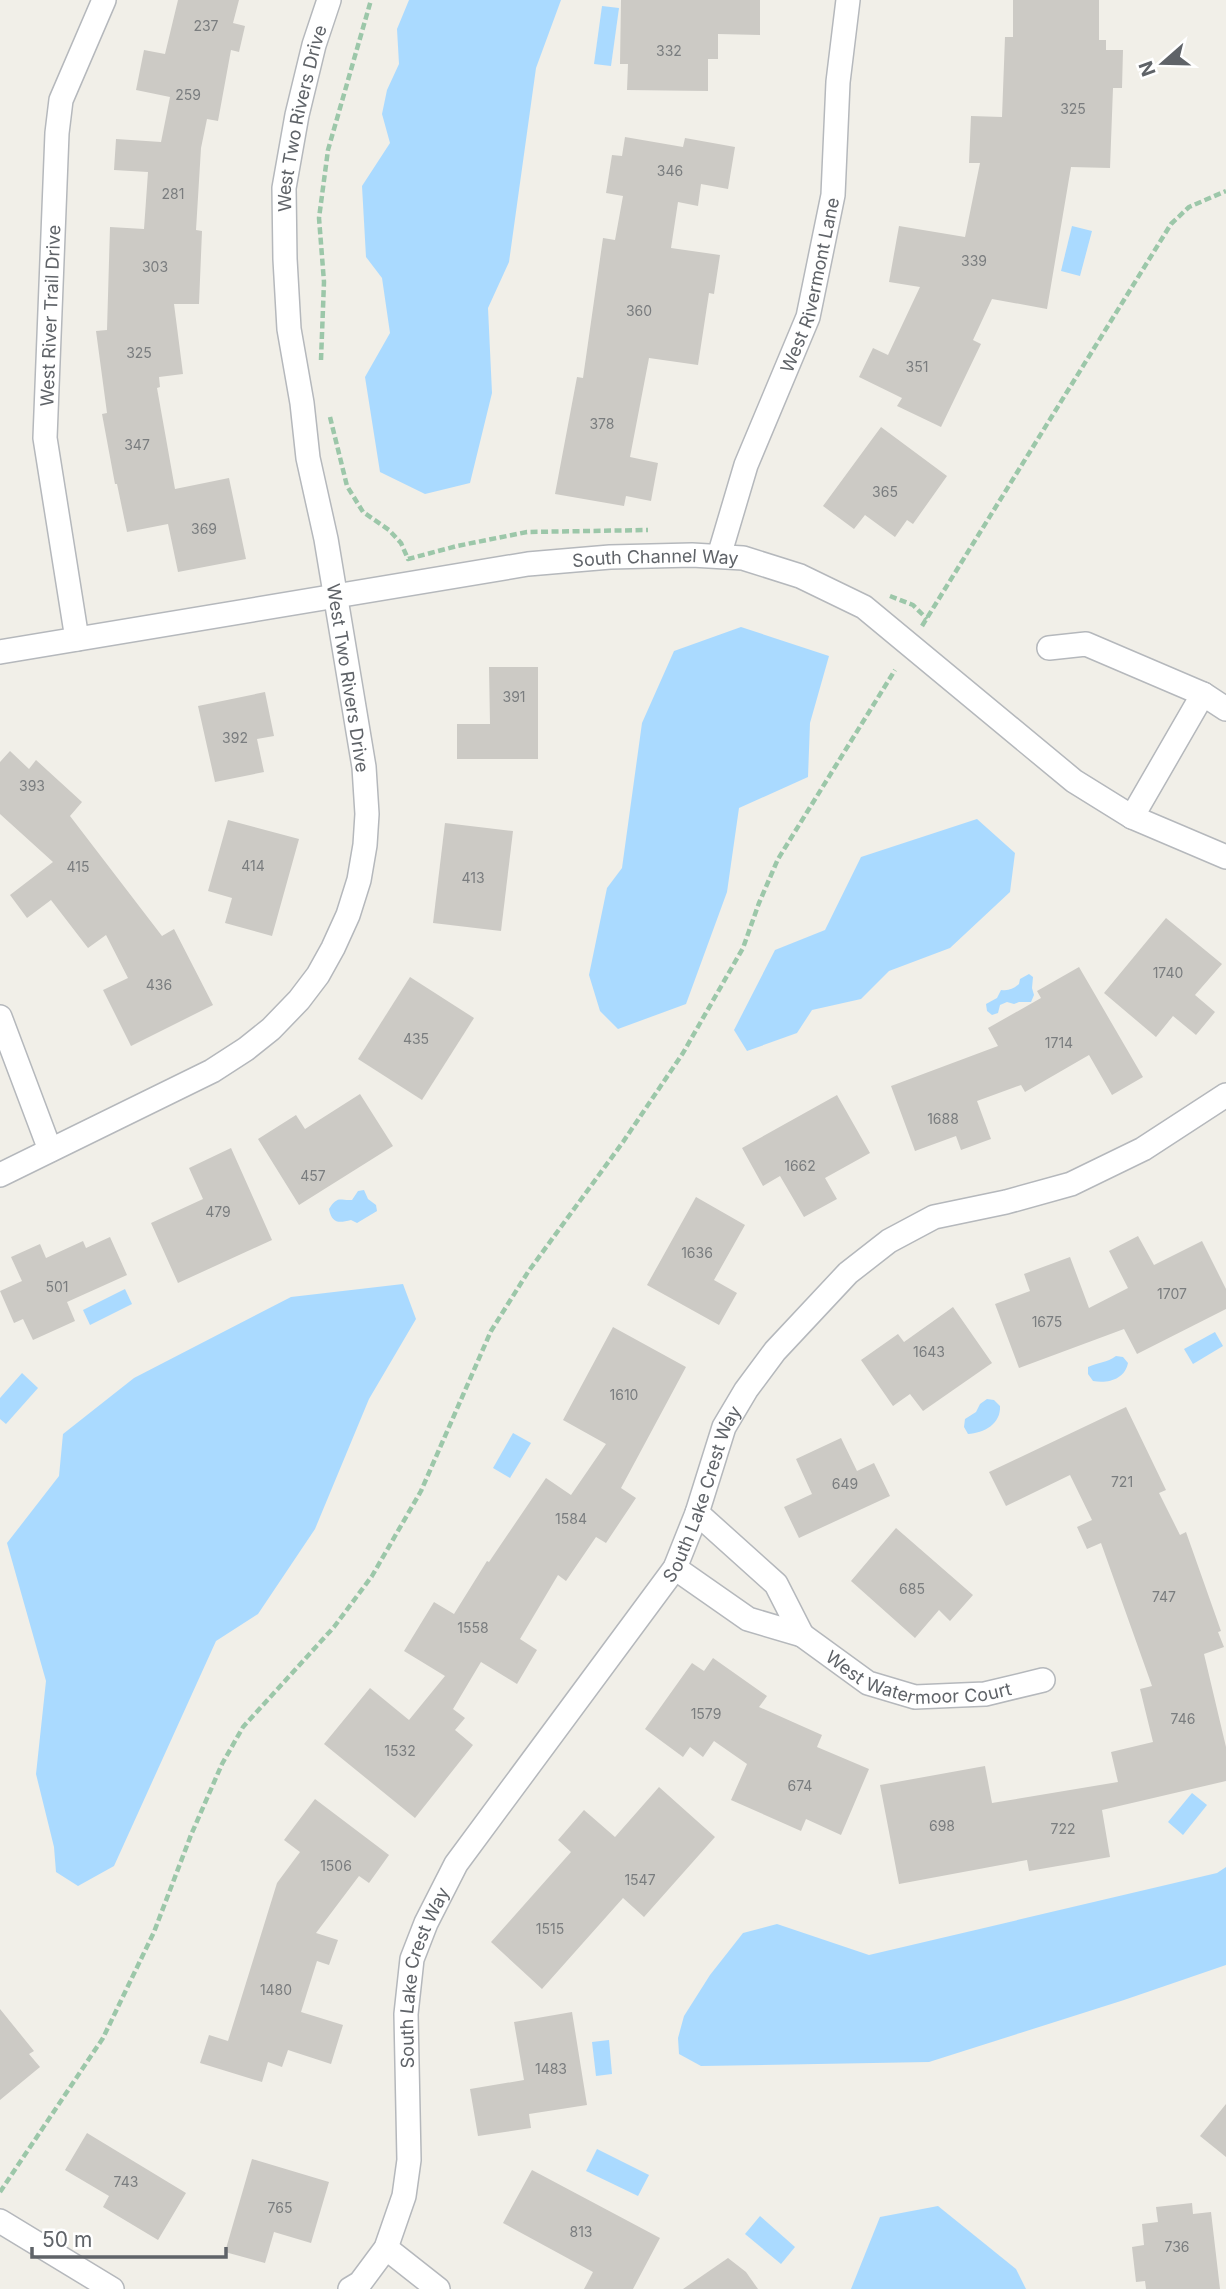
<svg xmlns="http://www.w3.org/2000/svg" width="1226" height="2289" viewBox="0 0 1226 2289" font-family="Inter,sans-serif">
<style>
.water{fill:#aadaff}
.building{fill:#cccac5}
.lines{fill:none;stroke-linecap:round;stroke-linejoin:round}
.street-casing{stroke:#b5b8bc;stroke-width:26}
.path{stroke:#9cc7a9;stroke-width:4.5;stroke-dasharray:7 3.5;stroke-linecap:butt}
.street{stroke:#fff;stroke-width:23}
.labels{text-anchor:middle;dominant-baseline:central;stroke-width:5;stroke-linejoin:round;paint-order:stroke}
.number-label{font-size:14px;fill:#7a7d7f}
.street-label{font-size:18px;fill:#5f6368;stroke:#fff}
</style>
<rect width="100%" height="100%" fill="#f1efe8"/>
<g class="water">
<polygon points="409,0 561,0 536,68 509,262 488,308 492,393 470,483 425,494 380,472 365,377 390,333 382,278 366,257 362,186 390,143 382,114 387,90 399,64 397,29"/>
<polygon points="602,6 619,8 611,66 594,64"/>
<polygon points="1072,226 1092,231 1080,276 1061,271"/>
<polygon points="741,627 829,656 810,723 808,777 739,808 727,892 686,1004 618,1029 600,1011 589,975 607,888 622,868 642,723 674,651"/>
<polygon points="977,819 1015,853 1010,892 950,948 889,971 861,999 812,1010 797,1033 747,1051 734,1030 775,950 825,930 861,857"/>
<path d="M1029 974 1033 977 1032 988 1034 995 1031 1002H1019L1014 1004 1007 1002 1000 1005 998 1013 992 1015 987 1011 986 1004 997 998 1001 990C1009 991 1013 989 1019 984L1020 979Z"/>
<path d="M364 1190 368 1199 376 1205 377 1211 357 1223 351 1220C339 1223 332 1224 329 1209 338 1195 340 1201 352 1200L358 1191Z"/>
<polygon points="403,1284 416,1319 369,1399 315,1529 258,1614 216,1641 114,1866 78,1886 56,1872 54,1847 36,1774 46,1681 7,1543 59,1476 63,1434 134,1378 291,1297"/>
<polygon points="125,1289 132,1304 90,1325 83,1310"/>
<polygon points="1215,1332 1223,1346 1193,1364 1184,1349"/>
<path d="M1116 1356 1123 1357 1128 1363C1125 1379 1108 1384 1093 1381L1088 1374V1367C1098 1362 1107 1363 1116 1356Z"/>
<polygon points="22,1373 38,1388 6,1424 0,1419 0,1398"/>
<path d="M987 1399 994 1400 1000 1406C1001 1424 984 1433 968 1434L964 1427 965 1419 976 1412 980 1404Z"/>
<polygon points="513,1433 531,1443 510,1478 493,1468"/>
<polygon points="1192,1793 1207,1805 1183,1835 1168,1822"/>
<polygon points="1226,1867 1226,1965 1124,2000 929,2062 701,2066 679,2054 678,2038 684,2016 710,1975 743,1933 777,1924 869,1955 1217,1873"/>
<polygon points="609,2040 612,2074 596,2076 592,2042"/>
<polygon points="597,2149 649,2175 638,2196 586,2171"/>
<polygon points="938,2206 1016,2269 1026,2289 851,2289 880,2217"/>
<polygon points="760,2216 795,2247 781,2264 745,2234"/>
</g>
<g class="building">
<polygon points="178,0 239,0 233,23 245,26 239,52 231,50 218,121 207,119 201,148 196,230 202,231 199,304 174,304 183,374 159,377 160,387 157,388 175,489 229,478 246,559 178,572 168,524 127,532 117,484 115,484 102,414 107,413 96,331 107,330 110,227 144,229 148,172 114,170 116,139 161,142 170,97 136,90 144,50 165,54"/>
<polygon points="621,0 760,0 760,35 718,34 718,59 708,59 708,91 627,90 628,64 620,64"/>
<polygon points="1013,0 1099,0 1099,40 1106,40 1106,50 1123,50 1122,88 1113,88 1110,168 1071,167 1047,309 992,299 973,340 981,344 941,427 897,406 902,398 859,377 873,348 888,355 920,287 889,282 899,226 965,237 980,163 969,163 971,116 1002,117 1005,37 1013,37"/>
<polygon points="625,137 683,147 685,138 735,147 728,189 701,184 698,206 678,202 671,248 720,255 714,294 709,293 698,365 649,358 630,457 658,463 651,501 626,496 624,506 555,494 577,377 583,378 603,238 615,240 623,196 606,193 612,155 622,156"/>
<polygon points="881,427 947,476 913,524 907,520 895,537 865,515 854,529 823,506"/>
<polygon points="489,667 538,667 538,759 457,759 457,724 490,724"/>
<polygon points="265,692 274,736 257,739 264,772 215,782 198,706"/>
<polygon points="10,751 29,769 36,760 82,802 70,816 162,936 174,929 213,1005 131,1046 103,990 128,978 106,935 88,948 51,900 27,918 10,895 53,862 0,814 0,762"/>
<polygon points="228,820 299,839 272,936 225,923 232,898 208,891"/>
<polygon points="445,823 513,831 501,931 433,923"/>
<polygon points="1166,918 1222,964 1195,995 1215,1012 1196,1035 1173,1016 1156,1037 1104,993"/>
<polygon points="1079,967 1143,1077 1112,1095 1089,1055 1025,1092 1021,1085 977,1101 991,1139 961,1150 956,1136 915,1151 891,1086 998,1046 988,1028 1041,998 1037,991"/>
<polygon points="410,977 474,1018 422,1100 358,1059"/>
<polygon points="360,1094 393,1146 299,1205 258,1139 296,1115 305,1129"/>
<polygon points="837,1095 870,1153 825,1178 837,1199 804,1217 780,1176 763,1186 742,1148"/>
<polygon points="231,1148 272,1240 178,1283 151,1223 203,1199 189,1168"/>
<polygon points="696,1197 745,1225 714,1280 737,1293 719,1325 647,1285"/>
<polygon points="1138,1236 1154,1265 1202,1241 1226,1289 1226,1309 1137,1354 1124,1329 1019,1368 995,1304 1030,1291 1024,1274 1070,1257 1089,1308 1128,1288 1109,1251"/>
<polygon points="110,1237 127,1275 67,1302 75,1321 33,1340 23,1319 14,1323 0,1291 22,1281 11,1257 40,1244 46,1258 83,1241 86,1248"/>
<polygon points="953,1307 992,1363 923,1411 910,1394 893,1406 861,1360 898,1334 904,1342"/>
<polygon points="613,1327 686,1367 621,1488 636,1498 606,1543 596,1537 566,1581 558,1575 520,1639 537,1650 517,1684 481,1662 453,1709 465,1718 455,1730 473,1745 415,1818 324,1744 370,1688 409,1720 445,1676 404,1651 434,1602 454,1614 487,1561 489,1562 546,1478 571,1495 606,1444 563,1420"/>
<polygon points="1126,1407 1166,1490 1159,1493 1180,1535 1186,1532 1221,1631 1218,1632 1224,1647 1204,1654 1226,1747 1226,1781 1102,1810 1110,1857 1029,1871 1027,1860 899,1884 880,1785 985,1766 992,1803 1118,1782 1111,1752 1153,1742 1140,1689 1152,1686 1101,1543 1087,1549 1077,1527 1092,1520 1070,1475 1006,1506 989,1472"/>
<polygon points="841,1438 857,1471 874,1463 890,1496 799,1538 784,1507 812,1494 796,1459"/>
<polygon points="896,1528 973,1595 950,1621 939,1610 915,1638 851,1581"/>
<polygon points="713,1658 767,1696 759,1707 822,1735 817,1747 869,1769 841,1835 806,1819 801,1831 731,1800 747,1764 714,1741 703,1757 690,1747 683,1757 645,1729 692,1663 704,1671"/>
<polygon points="659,1787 715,1837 644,1917 623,1898 542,1989 491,1942 571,1852 558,1840 584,1810 615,1837"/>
<polygon points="315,1799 389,1855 369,1883 359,1876 316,1933 338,1940 329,1965 317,1961 301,2012 343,2025 331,2064 288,2050 282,2067 268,2062 262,2082 200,2063 209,2035 228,2041 277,1883 300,1852 284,1840"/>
<polygon points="0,2009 34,2051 29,2054 40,2067 0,2100"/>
<polygon points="572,2012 587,2105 529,2114 531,2128 478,2136 470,2089 524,2080 514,2022"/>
<polygon points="1226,2104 1226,2157 1200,2136"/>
<polygon points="87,2133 186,2193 158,2240 103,2207 109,2196 65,2170"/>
<polygon points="252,2159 329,2182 311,2243 274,2232 265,2263 225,2252"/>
<polygon points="532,2170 660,2238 633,2289 584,2289 593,2272 503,2223"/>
<polygon points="1192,2203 1193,2214 1211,2212 1220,2289 1146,2289 1145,2281 1136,2282 1132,2247 1144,2245 1142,2224 1158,2222 1156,2207"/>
<polygon points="728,2258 746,2272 758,2289 683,2289"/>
</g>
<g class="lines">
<defs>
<g id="street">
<path id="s1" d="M719 556 746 465 808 317 833 195 838 82 848 0"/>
<path id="s2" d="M77 639 45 438 57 133 61 100 104 0"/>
<polyline points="1049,648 1086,644 1203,694 1226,709"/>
<path id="s3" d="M0 652 528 564 610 557 692 555 743 558 800 576 864 607 1074 781 1132 817 1226 857"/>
<polyline points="1132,817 1203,694"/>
<polyline points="0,1017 50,1150"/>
<path id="s4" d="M0 1175 212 1071 246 1049 271 1029 299 1000 318 975 333 948 348 915 359 880 365 845 367 814 364 767 326 539 308 458 302 403 289 329 285 259 284 188 297 115 314 45 329 0"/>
<polyline points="675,1568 748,1619 802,1635 776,1584 697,1513"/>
<path id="s5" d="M802 1635 868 1683 915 1697 985 1694 1043 1680"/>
<polyline points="0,2221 112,2289"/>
<polyline points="386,2248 438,2289"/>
<path id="s6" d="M350 2289 360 2283 386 2248 404 2196 409 2160 406 2014 412 1959 426 1923 456 1864 675 1568 697 1513 724 1427 746 1390 775 1351 848 1273 889 1241 934 1217 1006 1202 1071 1184 1143 1149 1226 1095"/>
</g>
</defs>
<use href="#street" class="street-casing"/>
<g class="path">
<polyline points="321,360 324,282 319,218 328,150 371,0"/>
<polyline points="330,417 347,486 363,512 389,530 401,543 408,559 457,546 527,532 648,530"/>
<polyline points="890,596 913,605 927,619"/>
<polyline points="922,626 1171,224 1189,207 1226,191"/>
<polyline points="0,2192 103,2038 154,1932 191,1835 222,1764 243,1727 334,1627 372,1576 421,1491 491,1331 528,1272 623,1142 683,1053 743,948 759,903 778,859 895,670"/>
</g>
<use href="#street" class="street"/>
</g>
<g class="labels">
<g class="number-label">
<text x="206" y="25">237</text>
<text x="669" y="50">332</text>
<text x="188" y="94">259</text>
<text x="1073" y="108">325</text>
<text x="670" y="170">346</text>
<text x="173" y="193">281</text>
<text x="974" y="260">339</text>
<text x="155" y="266">303</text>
<text x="639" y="310">360</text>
<text x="139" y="352">325</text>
<text x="917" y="366">351</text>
<text x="602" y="423">378</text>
<text x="137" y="444">347</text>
<text x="885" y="491">365</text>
<text x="204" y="528">369</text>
<text x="514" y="696">391</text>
<text x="235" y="737">392</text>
<text x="32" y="785">393</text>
<text x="253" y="865">414</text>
<text x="78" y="866">415</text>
<text x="473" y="877">413</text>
<text x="1168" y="972">1740</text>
<text x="159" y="984">436</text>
<text x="416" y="1038">435</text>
<text x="1059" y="1042">1714</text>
<text x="943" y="1118">1688</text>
<text x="800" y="1165">1662</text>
<text x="313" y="1175">457</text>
<text x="218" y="1211">479</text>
<text x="697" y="1252">1636</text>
<text x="57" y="1286">501</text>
<text x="1172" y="1293">1707</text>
<text x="1047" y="1321">1675</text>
<text x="929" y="1351">1643</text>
<text x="624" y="1394">1610</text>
<text x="1122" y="1481">721</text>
<text x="845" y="1483">649</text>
<text x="571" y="1518">1584</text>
<text x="912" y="1588">685</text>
<text x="1164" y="1596">747</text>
<text x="473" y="1627">1558</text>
<text x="706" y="1713">1579</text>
<text x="1183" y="1718">746</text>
<text x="400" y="1750">1532</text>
<text x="800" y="1785">674</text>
<text x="942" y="1825">698</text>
<text x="1063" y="1828">722</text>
<text x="336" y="1865">1506</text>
<text x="640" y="1879">1547</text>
<text x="550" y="1928">1515</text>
<text x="276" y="1989">1480</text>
<text x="551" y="2068">1483</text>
<text x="126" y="2181">743</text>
<text x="280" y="2207">765</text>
<text x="581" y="2231">813</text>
<text x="1177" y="2246">736</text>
</g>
<g class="street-label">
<text stroke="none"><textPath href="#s4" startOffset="1255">West Two Rivers Drive</textPath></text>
<text stroke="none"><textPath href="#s1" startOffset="287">West Rivermont Lane</textPath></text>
<text stroke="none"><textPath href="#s2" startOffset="326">West River Trail Drive</textPath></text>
<text stroke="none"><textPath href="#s3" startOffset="663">South Channel Way</textPath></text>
<text transform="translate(348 678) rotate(81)">West Two Rivers Drive</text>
<text stroke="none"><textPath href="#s6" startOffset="900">South Lake Crest Way</textPath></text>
<text stroke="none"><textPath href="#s5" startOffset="130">West Watermoor Court</textPath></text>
<text stroke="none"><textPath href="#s6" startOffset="332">South Lake Crest Way</textPath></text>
</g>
</g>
<g transform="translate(1163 63) rotate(250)" stroke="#ffffff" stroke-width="5" paint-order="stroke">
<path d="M0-5L12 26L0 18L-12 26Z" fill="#5f6368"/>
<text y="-10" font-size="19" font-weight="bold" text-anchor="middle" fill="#5f6368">N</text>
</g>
<path d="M32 2247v10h194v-10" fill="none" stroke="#5f6368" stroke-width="3.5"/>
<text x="42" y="2247" font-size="21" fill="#5f6368" stroke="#ffffff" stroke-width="5" paint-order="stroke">50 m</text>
</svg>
